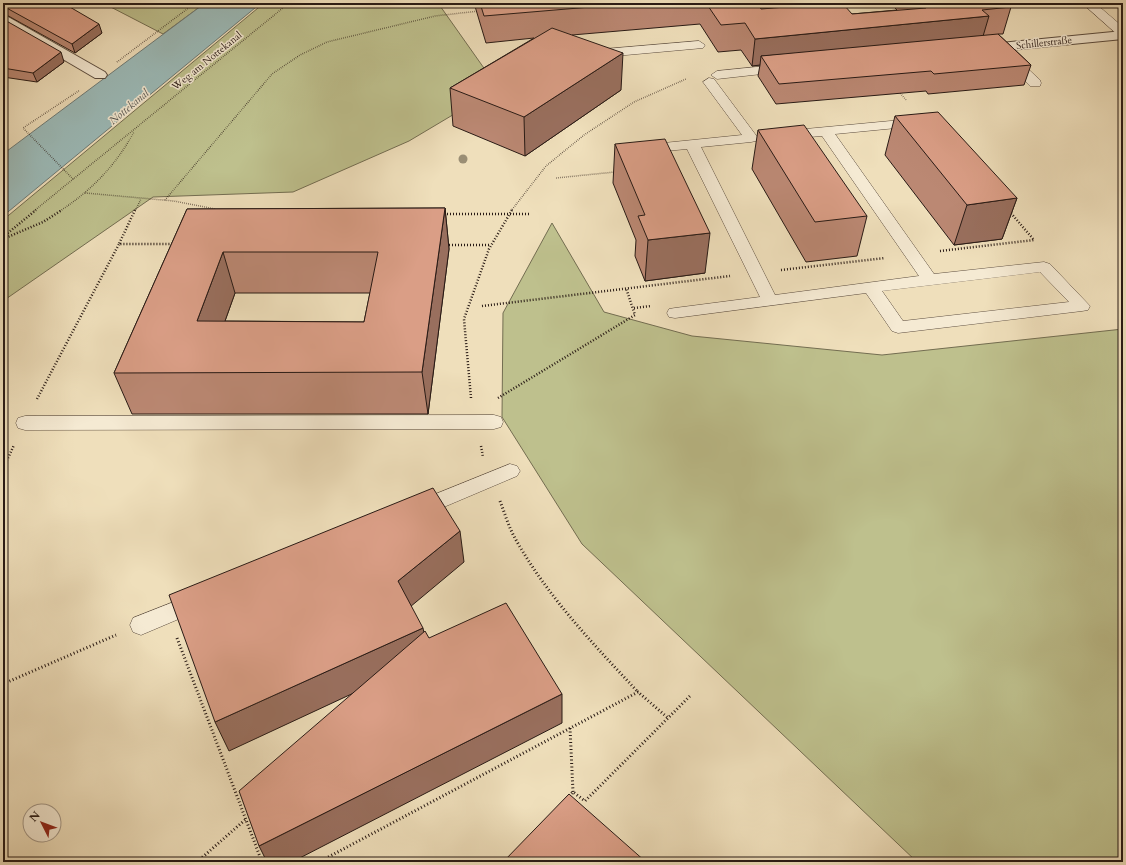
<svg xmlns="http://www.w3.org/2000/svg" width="1126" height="865" viewBox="0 0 1126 865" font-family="Cardo,serif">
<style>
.green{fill:#bec08d;stroke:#736d51}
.water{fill:#9cbbb9;stroke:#6e7b77}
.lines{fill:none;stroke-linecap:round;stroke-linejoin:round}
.lane-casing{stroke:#5a4b3e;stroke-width:1}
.street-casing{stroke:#5a4b3e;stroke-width:2}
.path-far2{stroke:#281a15;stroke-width:1.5;stroke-dasharray:0.5 1.5;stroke-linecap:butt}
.path-far1{stroke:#281a15;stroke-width:2.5;stroke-dasharray:1 2;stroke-linecap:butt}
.path{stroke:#281a15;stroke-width:3;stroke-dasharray:1 2.5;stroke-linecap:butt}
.lane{fill:#f5ead3;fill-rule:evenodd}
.street{fill:#f5ead3;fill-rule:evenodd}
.tree{fill:#9a8e74}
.wall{fill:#bb8873;stroke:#281a15;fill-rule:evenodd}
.shaded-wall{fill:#996f5e;stroke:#281a15}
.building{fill:#da9e86;stroke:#281a15;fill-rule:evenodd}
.labels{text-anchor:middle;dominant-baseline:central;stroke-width:3;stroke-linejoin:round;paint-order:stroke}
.far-street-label{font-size:10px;fill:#281a15;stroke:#f5ead3}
.far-water-label{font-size:11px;font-style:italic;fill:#51524e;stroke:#f5ead3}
</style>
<rect width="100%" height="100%" fill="#efdfbb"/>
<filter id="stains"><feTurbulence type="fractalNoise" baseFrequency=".005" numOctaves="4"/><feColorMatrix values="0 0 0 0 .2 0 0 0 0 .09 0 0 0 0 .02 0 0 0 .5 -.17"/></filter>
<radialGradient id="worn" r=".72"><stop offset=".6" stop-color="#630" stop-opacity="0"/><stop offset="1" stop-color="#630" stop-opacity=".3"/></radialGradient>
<g class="green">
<polygon points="103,3 205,3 163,34"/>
<polygon points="264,3 438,3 498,88 409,141 293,192 153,197 3,301 3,220"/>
<polygon points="552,223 604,312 692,336 882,355 1123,329 1123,862 917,862 582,544 502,417 503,313"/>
</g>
<polygon class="water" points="205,3 261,3 3,216 3,154"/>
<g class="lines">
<defs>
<g id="lane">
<polygon points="1082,3 1095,3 1123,27 1123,37 1119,36"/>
<polygon points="699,41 705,45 703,48 593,58 587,54 593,50"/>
<polygon points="1009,54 1013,55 1040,80 1041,83 1040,86 1030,86 1005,61 1003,58"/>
<polygon points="785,64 789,65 791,68 789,71 717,79 711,75 717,71"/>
<path d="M709 78 714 79 758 138 756 141 751 142 701 147 775 295 919 276 822 136 784 139 779 138 777 135 779 132 784 131 912 119 917 120 919 123 917 126 835 134 934 274 1044 262 1050 264 1090 306 1088 310 1082 311 898 333 892 331 866 293 675 318 669 317 667 313 669 309 675 308 760 297 687 149 644 153 639 152 637 149 639 146 644 145 742 135 703 82ZM1040 272 1069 302 903 321 882 291Z"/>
<polygon points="494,415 501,417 503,422 501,427 494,429 25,430 18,428 16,423 18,418 25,416"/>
<polygon points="510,464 517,466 520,471 517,476 418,518 411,516 408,510 411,504"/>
<polygon points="199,592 207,595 210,601 207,607 141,635 133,632 130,625 133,618"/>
</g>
<g id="street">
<polygon points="3,14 105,72 107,75 105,78 95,78 3,24"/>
<polygon points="1123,31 1123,39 981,53 976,52 974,49 976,46 981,45"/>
</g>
</defs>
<use href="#lane" class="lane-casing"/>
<use href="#street" class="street-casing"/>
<g class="path-far2">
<polyline points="117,62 195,3"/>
<polyline points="899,92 907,101"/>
<polyline points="556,178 615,172"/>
<polyline points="73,179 23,128 80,90"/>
<polyline points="85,193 174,201 215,209"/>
<polyline points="165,200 272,74 300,55 327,42 435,16 479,11"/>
<polyline points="34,211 289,3"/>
<path d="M60 211C92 190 116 165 134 132"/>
<polyline points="135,211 141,199"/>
<polyline points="511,211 546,166 584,135 634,102 686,79"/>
</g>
<g class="path-far1">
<polyline points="135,210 119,244 173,244"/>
<polyline points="444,214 531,214"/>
<polyline points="3,237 36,210"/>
<polyline points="3,239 43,222 62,210"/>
<polyline points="446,245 491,245"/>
<polyline points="940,251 1034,240 1010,212"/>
<polyline points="781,270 885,258"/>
<polyline points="482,306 730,276"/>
<polyline points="634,308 651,306"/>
<polyline points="471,398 464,319 489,249 512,210"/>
<polyline points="498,398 635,315 626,288"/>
<polyline points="37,399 119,244"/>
<polyline points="481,446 483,457"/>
<polyline points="3,469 14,445"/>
</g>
<g class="path">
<path d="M500 501C505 514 509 528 516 540 548 597 594 645 638 692"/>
<polyline points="177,638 262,862"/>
<polyline points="3,684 116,635"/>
<polyline points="570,728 573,792"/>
<polyline points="569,796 573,792 585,801 691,695"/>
<polyline points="197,862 246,819"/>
<polyline points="319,862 638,692 668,718"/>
</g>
<use href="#lane" class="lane"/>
<use href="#street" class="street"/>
</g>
<circle class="tree" cx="463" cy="159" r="4.5"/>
<g class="wall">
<polygon points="3,3 102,33 75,53 3,13"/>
<polygon points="474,3 757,3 761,9 836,5 852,14 897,10 892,5 893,3 1007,3 1011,7 1003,34 998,34 1031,65 1024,85 928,94 926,91 776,104 758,76 760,65 752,66 741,50 718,52 700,24 572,35 621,90 525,156 453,126 450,88 534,38 486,43"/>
<polygon points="3,19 64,62 37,82 3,77"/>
<polygon points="895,116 1017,198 1002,239 954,245 885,155"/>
<polygon points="758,130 867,216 857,256 806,262 752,169"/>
<polygon points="615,144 705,273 645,281 635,256 636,240 613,183"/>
<path d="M445 208 449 249 428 414H132L114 373 187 209ZM235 293H370L364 322 225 321Z"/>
</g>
<g class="shaded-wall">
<polygon points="989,16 981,43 761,56 760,65 752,66 755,39"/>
<polygon points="99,24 102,33 75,53 72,44"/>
<polygon points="61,52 64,62 37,82 33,73"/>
<polygon points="623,53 621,90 525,156 524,117"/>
<polygon points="1017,198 1002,239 954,245 967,205"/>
<polygon points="445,208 449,249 428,414 422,372"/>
<polygon points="710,233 705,273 645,281 648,240"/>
<polygon points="223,252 235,293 210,363 197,321"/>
<polygon points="460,531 464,562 404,612 398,581"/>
<polygon points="423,628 429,658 229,751 215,722"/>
<polygon points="562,694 562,723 292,862 267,862 259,846"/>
</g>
<g class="building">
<polygon points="3,3 63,3 99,24 72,44 3,6"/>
<polygon points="480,3 638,3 484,16"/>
<polygon points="706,3 757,3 761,9 834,3 836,5 844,5 852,14 926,8 922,3 1007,3 1011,7 982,10 989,16 755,39 745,23 721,25"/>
<polygon points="3,19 61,52 33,73 3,68"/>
<polygon points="552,28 623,53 524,117 450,88"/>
<polygon points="998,34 1031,65 934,74 931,71 779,84 761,56"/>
<polygon points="938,112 1017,198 967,205 895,116"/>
<polygon points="804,125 867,216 815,222 758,130"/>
<polygon points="665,139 710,233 648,240 638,216 645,215 615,144"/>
<path d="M445 208 422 372 114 373 187 209ZM223 252H378L364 322 197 321Z"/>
<polygon points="433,488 460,531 398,581 423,628 215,722 169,595"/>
<polygon points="506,603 562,694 259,846 239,791 425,631 429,638"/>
<polygon points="569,794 646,862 503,862"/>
</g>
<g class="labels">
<g class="far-street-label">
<text transform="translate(1044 43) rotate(-6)">Schillerstraße</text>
<text transform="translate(207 61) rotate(-39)">Weg am Nottekanal</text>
</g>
<g class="far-water-label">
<text transform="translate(129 107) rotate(-40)">Nottekanal</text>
</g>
</g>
<rect width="1126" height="865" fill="none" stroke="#efdfbb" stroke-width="16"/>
<rect x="4" y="4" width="1118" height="857" fill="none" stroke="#281a15" stroke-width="2"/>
<rect x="8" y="8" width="1110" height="849" fill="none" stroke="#281a15"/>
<g transform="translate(42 823) rotate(312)"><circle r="19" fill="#f5ead3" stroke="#a39787"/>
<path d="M0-3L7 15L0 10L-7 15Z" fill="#8f2418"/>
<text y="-6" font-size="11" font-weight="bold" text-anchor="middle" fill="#281a15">N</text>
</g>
<rect width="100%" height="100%" filter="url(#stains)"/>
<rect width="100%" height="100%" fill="url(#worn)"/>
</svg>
